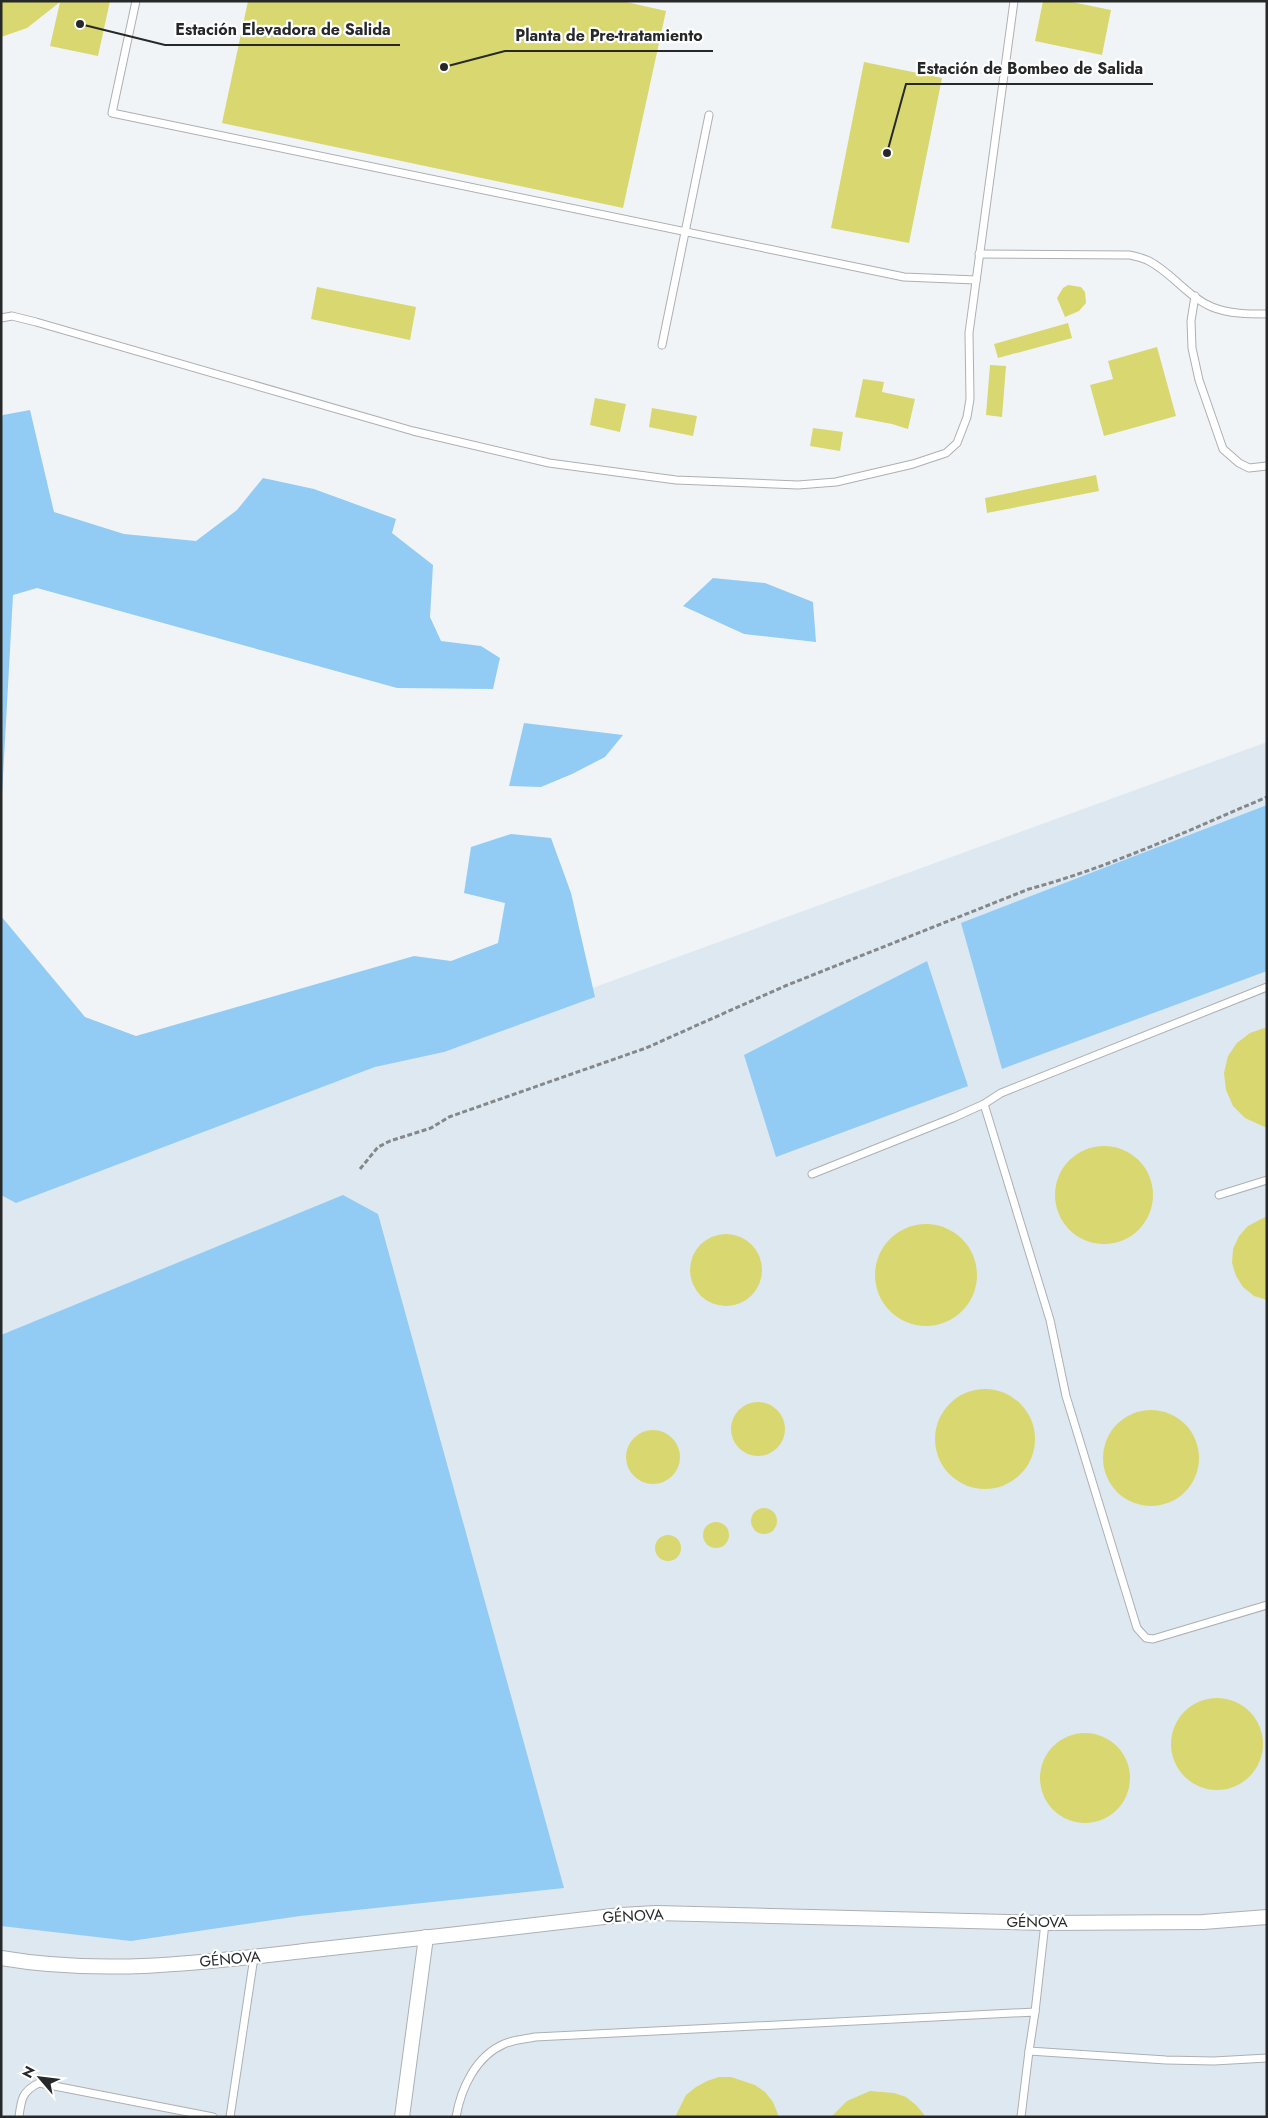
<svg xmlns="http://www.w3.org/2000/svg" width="1268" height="2118" viewBox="0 0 1268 2118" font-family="Jost,sans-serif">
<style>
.built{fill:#dee8f1}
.green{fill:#92ccf5}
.building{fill:#d9d76f}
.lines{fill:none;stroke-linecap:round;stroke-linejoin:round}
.service-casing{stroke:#acb0b3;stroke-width:9}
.minor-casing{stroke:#acb0b3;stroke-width:16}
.path{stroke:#85888a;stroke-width:3;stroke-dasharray:5 2.5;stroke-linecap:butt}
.service{stroke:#fff;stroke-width:7}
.minor{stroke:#fff;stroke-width:14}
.labels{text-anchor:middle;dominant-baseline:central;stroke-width:4.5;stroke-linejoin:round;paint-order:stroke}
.street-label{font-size:15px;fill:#262829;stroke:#fff}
.leader{fill:none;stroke:#262829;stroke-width:2}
.callout-dot{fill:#262829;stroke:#fff;stroke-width:2}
.callout-label{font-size:16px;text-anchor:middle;font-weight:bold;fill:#262829;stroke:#fff;stroke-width:4.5;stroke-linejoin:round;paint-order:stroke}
</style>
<rect width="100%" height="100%" fill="#f0f4f7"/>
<polygon class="built" points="1267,742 1267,2117 1,2117 1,1177 30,1193"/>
<g class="green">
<polygon points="30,410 54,512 124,534 196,541 237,510 263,478 314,489 396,519 392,533 433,565 430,617 441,641 481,646 500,658 493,689 397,688 37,588 13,595 1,813 1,420 3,415"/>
<polygon points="713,578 765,583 813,602 816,642 744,634 683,606"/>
<polygon points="524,723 623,735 605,757 572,774 541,787 509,786"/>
<polygon points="1267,805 1267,971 1002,1069 961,923"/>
<polygon points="511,834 551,838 571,893 595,997 444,1052 375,1067 16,1203 1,1195 1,916 85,1017 136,1036 414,956 451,961 498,943 505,903 464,893 471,847"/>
<polygon points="927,961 968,1086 776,1157 744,1055"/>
<polygon points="343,1195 378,1214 564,1888 300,1916 131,1941 1,1926 1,1335"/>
</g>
<g class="building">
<polygon points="1,1 110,1 98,56 50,46 60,2 27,28 1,37"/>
<polygon points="248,1 622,1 666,11 623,208 222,123"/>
<polygon points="1043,1 1067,1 1111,10 1102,55 1035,41"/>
<polygon points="864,62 942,78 909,243 831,228"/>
<polygon points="1068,285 1081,287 1085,292 1086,303 1079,311 1065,317 1057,298 1063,288"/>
<polygon points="317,287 416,307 410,340 311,319"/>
<polygon points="1068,323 1072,338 998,358 994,344"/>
<polygon points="1157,347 1176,416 1104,436 1090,385 1113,379 1108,361"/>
<polygon points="990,365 1006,366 1002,417 986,415"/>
<polygon points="863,379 884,382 882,392 915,399 908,429 892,424 855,417"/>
<polygon points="595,398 626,404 620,432 590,425"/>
<polygon points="652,408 697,416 693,436 649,427"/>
<polygon points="813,428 843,432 840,451 810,446"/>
<polygon points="1096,475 1099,491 987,513 985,498"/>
<polygon points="1267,1027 1267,1128 1245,1118 1233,1106 1226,1090 1224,1073 1228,1056 1237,1043 1250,1033"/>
<circle cx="1104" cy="1195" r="49"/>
<polygon points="1267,1216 1267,1300 1254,1296 1243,1287 1236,1276 1232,1263 1233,1249 1239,1236 1248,1226"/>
<circle cx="926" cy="1275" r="51"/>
<circle cx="726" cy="1270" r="36"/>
<circle cx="985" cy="1439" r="50"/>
<circle cx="758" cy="1429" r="27"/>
<circle cx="1151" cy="1458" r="48"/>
<circle cx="653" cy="1457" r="27"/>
<circle cx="764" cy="1521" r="13"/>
<circle cx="716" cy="1535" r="13"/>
<circle cx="668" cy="1548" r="13"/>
<circle cx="1217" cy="1744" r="46"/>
<circle cx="1085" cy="1778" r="45"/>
<polygon points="719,2077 731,2077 755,2085 765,2092 773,2102 779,2117 675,2117 686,2095 696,2087 707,2081"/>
<polygon points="870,2091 894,2093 906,2097 916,2105 926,2117 831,2117 847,2101"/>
</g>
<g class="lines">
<defs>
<g id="service">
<polyline points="136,1 112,113 904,277 976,280"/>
<path d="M979 254 1130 255C1137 257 1143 258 1149 261 1172 273 1188 297 1212 307 1229 314 1249 314 1267 314"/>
<polyline points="1195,296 1191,321 1192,348 1199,380 1223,449 1239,463 1249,468 1267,466"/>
<polyline points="1,318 12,316 36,322 413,431 549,463 616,472 676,480 798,485 836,482 913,464 946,453 957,443 967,417 970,399 969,333 1014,1"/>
<polyline points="662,345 709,115"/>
<polyline points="984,1104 1050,1320 1066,1396 1137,1628 1146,1638 1153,1639 1267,1605"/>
<polyline points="812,1174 955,1117 984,1104 1001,1093 1267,987"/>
<polyline points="1219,1195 1267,1180"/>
<polyline points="1035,2012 1045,1923"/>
<path d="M19 2117C21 2100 22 2091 39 2083L213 2117"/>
<polyline points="230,2117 254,1957"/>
<path d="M456 2117C461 2088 476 2056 504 2044 513 2040 525 2039 535 2037L1035 2012 1029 2051 1166 2060 1214 2061 1267 2058"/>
<polyline points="1021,2117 1029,2051"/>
</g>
<g id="minor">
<path d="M1 1958C105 1976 210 1962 313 1950 416 1939 518 1927 621 1915L656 1913 1045 1923 1203 1922 1267 1917"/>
<polyline points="402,2117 426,1937"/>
</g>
</defs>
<use href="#service" class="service-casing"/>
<use href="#minor" class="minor-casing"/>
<path class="path" d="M360 1169 378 1147 390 1141 431 1128 449 1117 646 1048 785 986 1029 889C1111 867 1189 830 1267 797"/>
<use href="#service" class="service"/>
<use href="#minor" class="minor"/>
</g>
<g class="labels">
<g class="street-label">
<text transform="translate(633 1916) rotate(-3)">GÉNOVA</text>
<text x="1037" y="1922">GÉNOVA</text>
<text transform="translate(230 1959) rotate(-5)">GÉNOVA</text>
</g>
</g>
<path class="leader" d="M80 24L165 45H400M444 67L505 51H713M887 153L906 84H1153"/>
<g class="callout-dot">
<circle cx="80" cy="24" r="5"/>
<circle cx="444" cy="67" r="5"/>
<circle cx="887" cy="153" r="5"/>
</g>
<g class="callout-label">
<text x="283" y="35">Estación Elevadora de Salida</text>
<text x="609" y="41">Planta de Pre-tratamiento</text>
<text x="1030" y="74">Estación de Bombeo de Salida</text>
</g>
<rect width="1268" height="2118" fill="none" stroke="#262829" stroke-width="5"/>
<g transform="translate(40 2078) rotate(298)" stroke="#ffffff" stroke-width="4" paint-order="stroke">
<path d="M0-4L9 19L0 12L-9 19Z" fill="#262829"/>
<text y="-8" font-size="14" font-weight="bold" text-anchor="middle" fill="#262829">N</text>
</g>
</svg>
